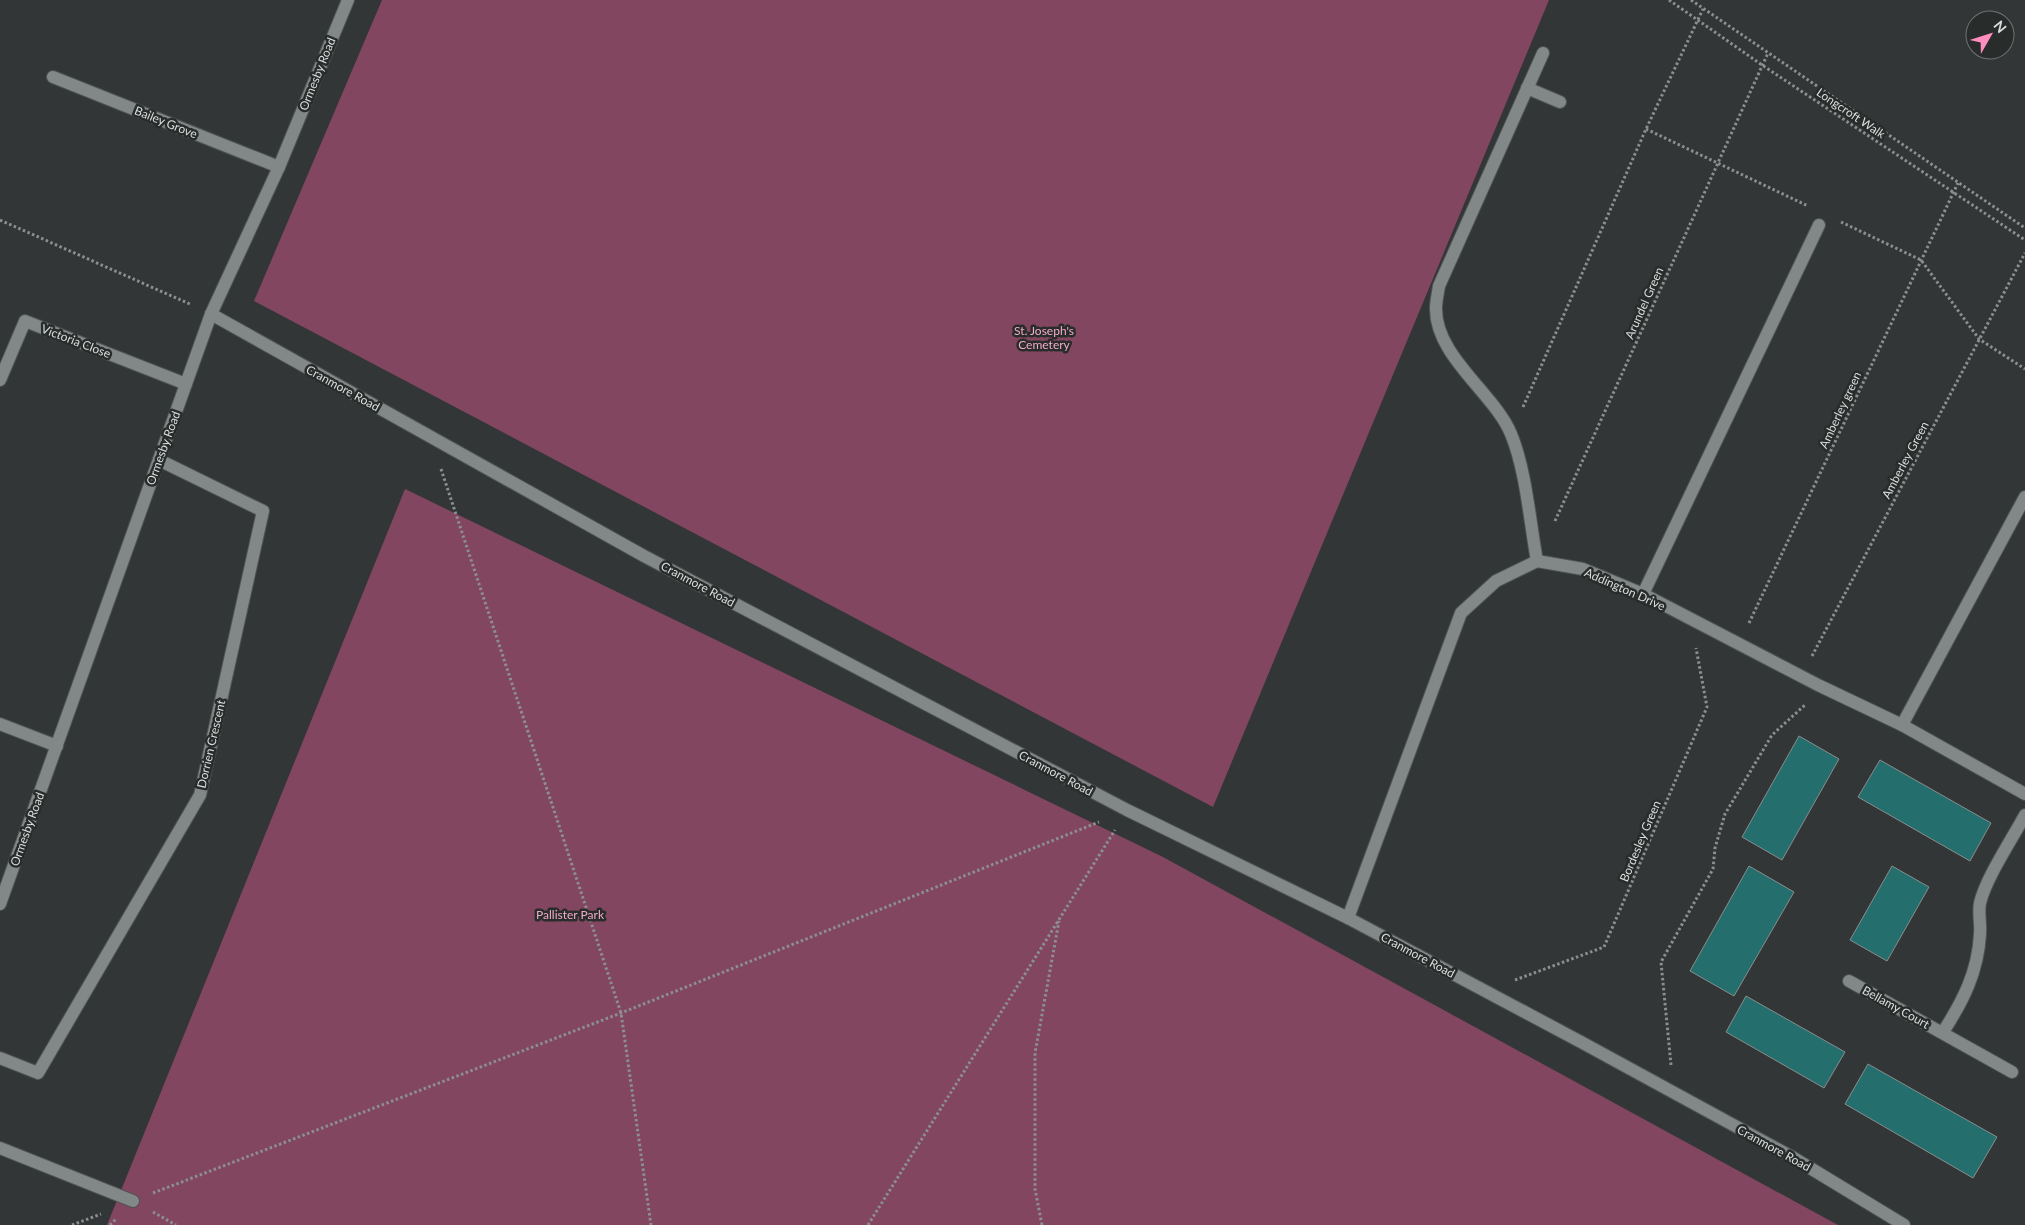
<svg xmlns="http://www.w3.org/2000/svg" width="2025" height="1225" viewBox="0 0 2025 1225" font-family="Lato,sans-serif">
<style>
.green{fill:#834660}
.building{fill:#256e6e;stroke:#898d8d}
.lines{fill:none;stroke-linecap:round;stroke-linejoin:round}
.lane-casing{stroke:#505353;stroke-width:14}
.street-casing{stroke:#505353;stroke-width:14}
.secondary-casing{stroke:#505353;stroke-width:14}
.path{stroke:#8c8f8f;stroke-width:3;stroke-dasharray:2.5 2.5;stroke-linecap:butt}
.lane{stroke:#828787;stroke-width:12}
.street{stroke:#828787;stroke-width:12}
.secondary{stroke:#828787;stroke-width:12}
.labels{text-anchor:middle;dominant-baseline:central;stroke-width:5;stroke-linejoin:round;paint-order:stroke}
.street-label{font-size:12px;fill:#dcdede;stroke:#282c2b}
.park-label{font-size:12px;fill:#f2abc6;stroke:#282c2b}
</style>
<rect width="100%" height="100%" fill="#323636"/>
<g class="green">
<polygon points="382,0 1549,0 1213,807 254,301"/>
<polygon points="405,489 1163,857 1838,1225 107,1225"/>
</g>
<g class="building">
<polygon points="1799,736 1839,759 1782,860 1742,837"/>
<polygon points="1880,760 1991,823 1970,861 1858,797"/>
<polygon points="1749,866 1794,892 1734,996 1690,971"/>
<polygon points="1892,866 1929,887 1887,961 1850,940"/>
<polygon points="1746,996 1845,1052 1824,1088 1726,1032"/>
<polygon points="1868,1064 1997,1137 1973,1178 1845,1104"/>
</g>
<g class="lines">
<defs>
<g id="lane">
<polyline points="1527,88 1560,102"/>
<polyline points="0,380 25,321 186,384"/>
<path d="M1537 561C1530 523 1526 470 1511 434 1495 394 1435 356 1436 308 1436 301 1438 293 1439 286L1543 53"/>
<polyline points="1643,594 1819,225"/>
<polyline points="1902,725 2025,497"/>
<polyline points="0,1148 133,1201"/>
</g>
<g id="street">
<polyline points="53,77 279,167"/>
<polyline points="211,314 644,556 1127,810 1348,918 1581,1042 1792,1157 1904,1225"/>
<polyline points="0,724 57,746"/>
<polyline points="1348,918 1461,613 1496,581 1537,561 1583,569 1643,594 1818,685 1902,725 2025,794"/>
<polyline points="1849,981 2012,1072"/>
<path d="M1943 1032C1963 1001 1978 972 1980 934 1981 924 1978 913 1980 903 1986 878 2012 839 2025 815"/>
<polyline points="0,1058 38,1073 200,795 263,511 159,460"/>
</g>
<polyline id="secondary" points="0,904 211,314 279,167 348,0"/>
</defs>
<use href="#lane" class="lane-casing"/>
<use href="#street" class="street-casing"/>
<use href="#secondary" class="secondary-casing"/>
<g class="path">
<polyline points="1669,0 1762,65 2025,240"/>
<polyline points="1691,0 2025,228"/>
<polyline points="1646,129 1808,206"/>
<polyline points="0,220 192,305"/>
<polyline points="1841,222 1921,260 1979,339 2025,369"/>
<polyline points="1523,407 1646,129 1703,9"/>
<polyline points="441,469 621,1013 651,1225"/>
<polyline points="1555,521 1768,53"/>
<polyline points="1749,623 1958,183"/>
<polyline points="1812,656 2025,253"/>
<polyline points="1515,980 1604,947 1707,707 1696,648"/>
<polyline points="1671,1065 1661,962 1713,869 1715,848 1725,814 1772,735 1806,704"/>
<polyline points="153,1193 621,1013 1099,822"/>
<polyline points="153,1212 176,1225"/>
<polyline points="72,1225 101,1214"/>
<polyline points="110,1225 117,1218"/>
<polyline points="868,1225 1115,830"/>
<polyline points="1042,1225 1035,1189 1035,1053 1059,921"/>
</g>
<use href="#lane" class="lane"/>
<use href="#street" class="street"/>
<use href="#secondary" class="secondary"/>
</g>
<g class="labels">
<g class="street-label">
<text transform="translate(317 74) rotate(-68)">Ormesby Road</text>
<text transform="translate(1851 113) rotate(34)">Longcroft Walk</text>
<text transform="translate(166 122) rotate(22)">Bailey Grove</text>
<text transform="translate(1644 303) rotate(-66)">Arundel Green</text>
<text transform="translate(76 341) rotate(21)">Victoria Close</text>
<text transform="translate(343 388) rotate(29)">Cranmore Road</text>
<text transform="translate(1840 410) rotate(-65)">Amberley green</text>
<text transform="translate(163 448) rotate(-70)">Ormesby Road</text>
<text transform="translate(1905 460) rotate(-62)">Amberley Green</text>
<text transform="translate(698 584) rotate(28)">Cranmore Road</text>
<text transform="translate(1625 589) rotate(24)">Addington Drive</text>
<text transform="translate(211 744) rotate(-77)">Dorrien Crescent</text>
<text transform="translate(1056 773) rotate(28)">Cranmore Road</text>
<text transform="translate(27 829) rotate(-70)">Ormesby Road</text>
<text transform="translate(1640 841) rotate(-67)">Bordesley Green</text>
<text transform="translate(1418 955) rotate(28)">Cranmore Road</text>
<text transform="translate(1896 1007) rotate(29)">Bellamy Court</text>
<text transform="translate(1774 1148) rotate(29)">Cranmore Road</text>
</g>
<g class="park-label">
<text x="1044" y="330">St. Joseph's<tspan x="1044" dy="14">Cemetery</tspan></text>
<text x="570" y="914">Pallister Park</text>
</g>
</g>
<g transform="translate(1990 35) rotate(51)"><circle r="24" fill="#282c2b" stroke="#707373"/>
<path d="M0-4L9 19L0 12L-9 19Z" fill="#fe8ebd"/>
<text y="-8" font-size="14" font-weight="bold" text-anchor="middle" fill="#dcdede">N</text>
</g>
</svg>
